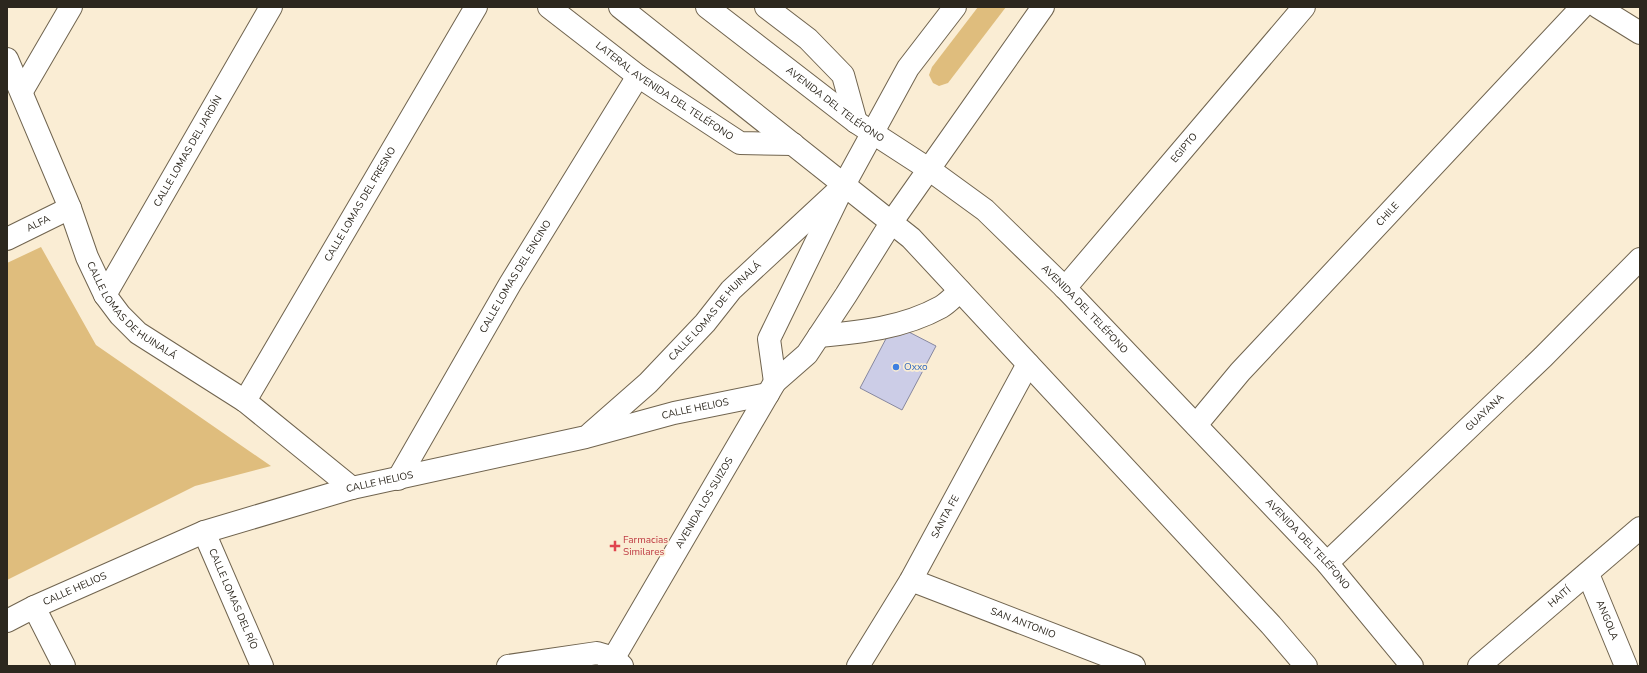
<svg xmlns="http://www.w3.org/2000/svg" width="1647" height="673" viewBox="0 0 1647 673" font-family="'Nunito Sans',sans-serif">
<style>
.green{fill:#dfbd7d}
.building{fill:#cccde7;stroke:#87889f}
.lines{fill:none;stroke-linecap:round;stroke-linejoin:round}
.minor-casing{stroke:#70644f;stroke-width:24}
.major-casing{stroke:#70644f;stroke-width:24}
.minor{stroke:#fff;stroke-width:22}
.major{stroke:#fff;stroke-width:22}
.shop-dot{fill:#3f7fe0;stroke:#faedd4;stroke-width:1.5}
.health-dot{fill:#e0444e;stroke:#faedd4;stroke-width:1.5}
.labels{text-anchor:middle;dominant-baseline:central;stroke-width:3.5;stroke-linejoin:round;paint-order:stroke}
.street-label{font-size:10px;fill:#2c271e;stroke:#faedd4}
.shop-label{font-size:10px;fill:#366cbe;stroke:#faedd4;text-anchor:start}
.health-label{font-size:10px;fill:#be3a42;stroke:#faedd4;text-anchor:start}
</style>
<rect width="100%" height="100%" fill="#faedd4"/>
<g class="green">
<polygon points="978,7 1006,7 948,83 939,86 933,83 929,75 932,67"/>
<polygon points="41,247 96,345 271,466 195,486 7,580 7,263"/>
</g>
<polygon class="building" points="905,330 936,346 902,410 860,388 889,333"/>
<g class="lines">
<defs>
<g id="minor">
<path id="s1" d="M549 7 638 76 740 143 793 144"/>
<polyline points="766,7 808,39 843,75 856,122"/>
<polyline points="1598,7 1640,33"/>
<path id="s2" d="M7 59 70 208 87 257 105 295 120 315 138 333 245 401 352 488"/>
<polyline points="22,91 71,7"/>
<path id="s3" d="M7 239 70 208"/>
<path id="s4" d="M1065 288 1304 7"/>
<path id="s5" d="M105 295 271 7"/>
<path d="M819 336C861 332 903 328 941 307 948 303 954 296 960 291"/>
<path id="s6" d="M245 401 476 7"/>
<path id="s7" d="M1196 425 1240 372 1582 7"/>
<path id="s8" d="M591 433 648 383 705 323 731 290 843 186"/>
<path id="s9" d="M398 479 510 284 638 76"/>
<path id="s10" d="M204 532 262 666"/>
<path id="s11" d="M1327 563 1543 357 1640 259"/>
<path id="s12" d="M1588 574 1626 666"/>
<path id="s13" d="M911 580 1134 666"/>
<polyline points="34,607 64,666"/>
<path id="s14" d="M7 621 34 607 204 532 352 488 586 437 674 413 768 394"/>
<polyline points="508,666 597,653 614,658 622,666"/>
<path id="s15" d="M858 666 911 580 1028 364"/>
<path id="s16" d="M1479 666 1640 528"/>
</g>
<g id="major">
<polyline points="620,7 911,238 1271,625 1306,666"/>
<path id="s17" d="M707 7 856 122 930 170 985 210 1065 288 1327 563 1412 666"/>
<polyline points="775,382 769,339 844,185 908,68 955,7"/>
<path id="s18" d="M609 666 775 382 807 354 846 295 891 223 1043 7"/>
</g>
</defs>
<use href="#minor" class="minor-casing"/>
<use href="#major" class="major-casing"/>
<use href="#minor" class="minor"/>
<use href="#major" class="major"/>
</g>
<circle class="shop-dot" cx="896" cy="367" r="4"/>
<path class="health-dot" d="M613 540h4v4h4v4h-4v4h-4v-4h-4v-4h4z"/>
<g class="labels">
<g class="street-label">
<text stroke="none"><textPath href="#s1" startOffset="143">LATERAL AVENIDA DEL TELÉFONO</textPath></text>
<text stroke="none"><textPath href="#s17" startOffset="161">AVENIDA DEL TELÉFONO</textPath></text>
<text stroke="none"><textPath href="#s4" startOffset="184">EGIPTO</textPath></text>
<text stroke="none"><textPath href="#s5" startOffset="166">CALLE LOMAS DEL JARDÍN</textPath></text>
<text stroke="none"><textPath href="#s6" startOffset="228">CALLE LOMAS DEL FRESNO</textPath></text>
<text stroke="none"><textPath href="#s7" startOffset="285">CHILE</textPath></text>
<text stroke="none"><textPath href="#s3" startOffset="35">ALFA</textPath></text>
<text stroke="none"><textPath href="#s9" startOffset="234">CALLE LOMAS DEL ENCINO</textPath></text>
<text stroke="none"><textPath href="#s2" startOffset="285">CALLE LOMAS DE HUINALÁ</textPath></text>
<text stroke="none"><textPath href="#s17" startOffset="485">AVENIDA DEL TELÉFONO</textPath></text>
<text stroke="none"><textPath href="#s8" startOffset="174">CALLE LOMAS DE HUINALÁ</textPath></text>
<text stroke="none"><textPath href="#s14" startOffset="723">CALLE HELIOS</textPath></text>
<text stroke="none"><textPath href="#s11" startOffset="218">GUAYANA</textPath></text>
<text stroke="none"><textPath href="#s14" startOffset="399">CALLE HELIOS</textPath></text>
<text stroke="none"><textPath href="#s18" startOffset="189">AVENIDA LOS SUIZOS</textPath></text>
<text stroke="none"><textPath href="#s15" startOffset="173">SANTA FE</textPath></text>
<text stroke="none"><textPath href="#s17" startOffset="809">AVENIDA DEL TELÉFONO</textPath></text>
<text stroke="none"><textPath href="#s14" startOffset="75">CALLE HELIOS</textPath></text>
<text stroke="none"><textPath href="#s16" startOffset="106">HAITÍ</textPath></text>
<text stroke="none"><textPath href="#s10" startOffset="73">CALLE LOMAS DEL RÍO</textPath></text>
<text stroke="none"><textPath href="#s12" startOffset="50">ANGOLA</textPath></text>
<text stroke="none"><textPath href="#s13" startOffset="120">SAN ANTONIO</textPath></text>
</g>
<g class="shop-label">
<text x="904" y="367">Oxxo</text>
</g>
<g class="health-label">
<text x="623" y="540">Farmacias<tspan x="623" dy="12">Similares</tspan></text>
</g>
</g>
<rect width="1647" height="673" fill="none" stroke="#2c271e" stroke-width="16"/>
</svg>
